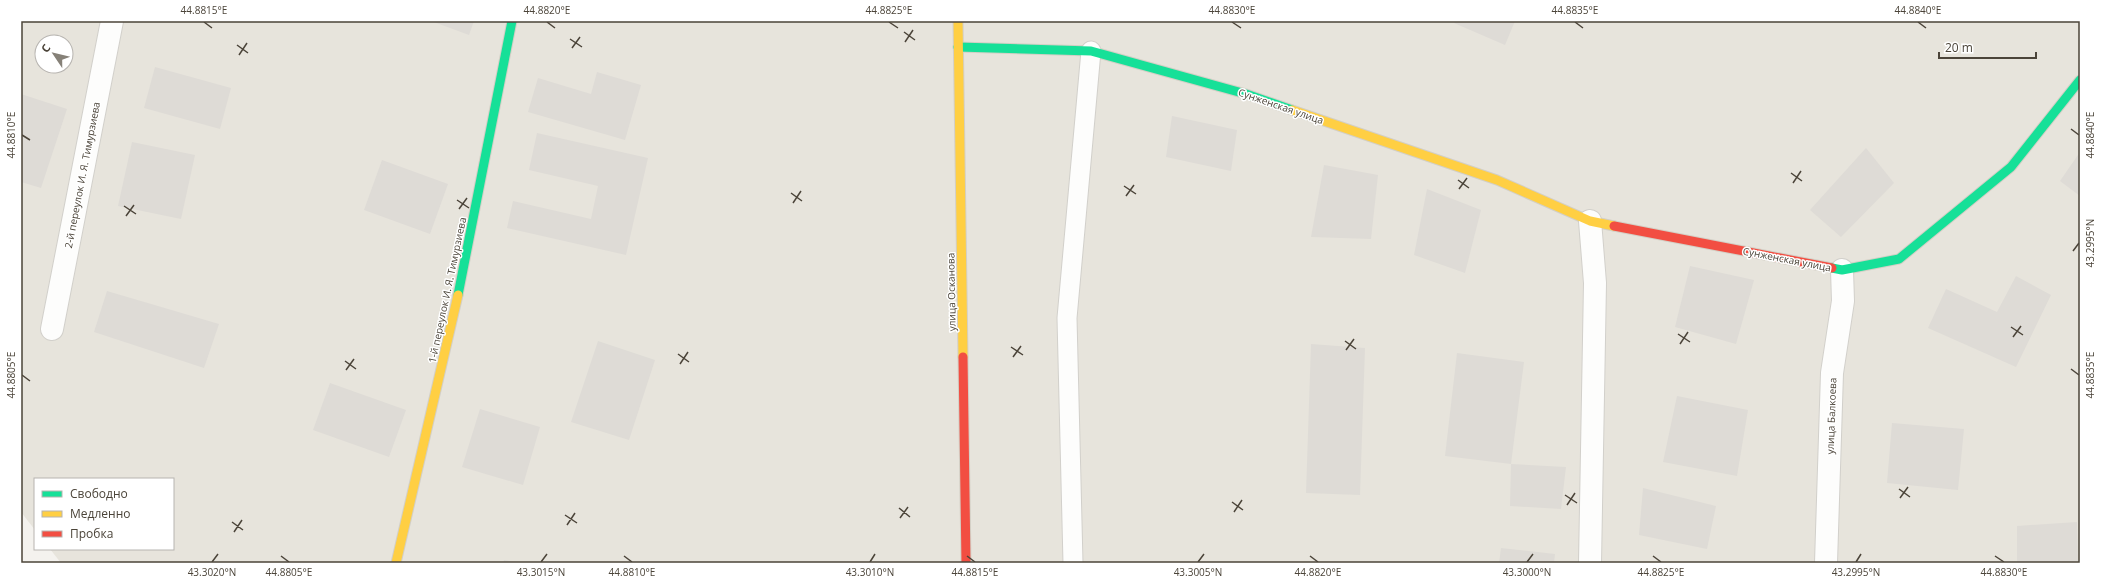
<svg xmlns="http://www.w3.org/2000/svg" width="2101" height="584" viewBox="0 0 2101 584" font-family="'Open Sans',sans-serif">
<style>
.residential{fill:#e7e4dc;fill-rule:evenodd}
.building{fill:#dedbd6}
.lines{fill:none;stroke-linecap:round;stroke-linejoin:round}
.lane-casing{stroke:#d2d0cb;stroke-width:21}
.street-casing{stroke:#d2d0cb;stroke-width:24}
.fast-casing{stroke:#d3cfc5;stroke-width:11}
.slow-casing{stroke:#d3cfc5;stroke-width:11}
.jam-casing{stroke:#d3cfc5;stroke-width:11}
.lane{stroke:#fdfdfc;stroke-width:19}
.street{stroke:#fdfdfc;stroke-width:22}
.fast{stroke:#16e098;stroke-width:9}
.slow{stroke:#ffcf43;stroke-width:9}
.jam{stroke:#f24e42;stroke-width:9}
.ticks{fill:none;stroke:#4b4439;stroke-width:1.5}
.labels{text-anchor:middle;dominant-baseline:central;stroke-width:3;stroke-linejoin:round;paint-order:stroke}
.street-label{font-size:10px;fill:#4b4439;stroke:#fff}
.neatline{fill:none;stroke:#4b4439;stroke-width:1.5}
.ticks-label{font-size:10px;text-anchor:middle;fill:#4b4439}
</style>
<rect width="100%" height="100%" fill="#f4f2ee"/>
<path class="residential" d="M21 21H2080V563H61L50 549H173V479H35V530L21 512ZM42 42H66V66H42Z"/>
<g class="building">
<polygon points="431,21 474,21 469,35"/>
<polygon points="1455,21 1515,21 1505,45 1454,23"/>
<polygon points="155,67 231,88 220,129 144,108"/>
<polygon points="597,72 641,85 625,140 528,112 538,78 591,94"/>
<polygon points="21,94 67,109 41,188 21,182"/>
<polygon points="1172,116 1237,130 1231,171 1166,157"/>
<polygon points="537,133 648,158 626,255 507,228 513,201 591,219 598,186 529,170"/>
<polygon points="132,142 195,155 181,219 118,206"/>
<polygon points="1866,148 1894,183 1841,237 1810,210"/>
<polygon points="2080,152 2080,196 2060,181"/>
<polygon points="382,160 448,184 430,234 364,210"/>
<polygon points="1324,165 1378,175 1371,239 1311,237"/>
<polygon points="1427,189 1481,210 1465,273 1414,255"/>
<polygon points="1690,266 1754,280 1736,344 1675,327"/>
<polygon points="2016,276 2051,295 2016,367 1928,328 1946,289 1997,312"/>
<polygon points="107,291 219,324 204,368 94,332"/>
<polygon points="598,341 655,360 629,440 571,422"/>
<polygon points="1311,344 1365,348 1360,495 1306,493"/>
<polygon points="1457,353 1524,362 1511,464 1445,456"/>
<polygon points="330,383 406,410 389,457 313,430"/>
<polygon points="1677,396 1748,410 1737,476 1663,462"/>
<polygon points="480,409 540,427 523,485 462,467"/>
<polygon points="1892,423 1964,429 1958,490 1887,483"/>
<polygon points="1511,464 1566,467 1561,509 1510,506"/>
<polygon points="1643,488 1716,506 1707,549 1639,535"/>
<polygon points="2077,522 2078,563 2017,563 2017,526"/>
<polygon points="1501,548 1555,554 1554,563 1499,563"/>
<polygon points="504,560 515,562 515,563 503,563"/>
</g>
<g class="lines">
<defs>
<polyline id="lane" points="1073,563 1067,318 1091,51"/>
<g id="street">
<polyline points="52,329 112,21"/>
<polyline points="1590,563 1595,283 1590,221"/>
<polyline points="1826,563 1832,373 1843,301 1842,270"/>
</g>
<g id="fast">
<polyline points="958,47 1091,51 1246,94 1292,110"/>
<polyline points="1832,268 1842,270 1899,259 2011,167 2080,80"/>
<polyline points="458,295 512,21"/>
</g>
<g id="slow">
<polyline points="958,21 963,357"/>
<polyline points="1292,110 1497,180 1590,221 1614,226"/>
<polyline points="396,563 458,295"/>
</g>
<g id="jam">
<polyline points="1614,226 1832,268"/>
<polyline points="963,357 966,563"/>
</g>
</defs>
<use href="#lane" class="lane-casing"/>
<use href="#street" class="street-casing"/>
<use href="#fast" class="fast-casing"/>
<use href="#slow" class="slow-casing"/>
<use href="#jam" class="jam-casing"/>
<use href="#lane" class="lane"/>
<use href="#street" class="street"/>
<use href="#fast" class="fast"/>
<use href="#slow" class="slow"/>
<use href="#jam" class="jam"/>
</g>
<path class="ticks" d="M204 22 212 28M547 22 555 28M889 22 898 28M1232 22 1241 28M1575 22 1583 28M1918 22 1926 28M904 32 915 40M570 39 582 47M905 42 913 30M237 45 248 53M572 48 580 37M239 55 247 43M2071 129 2079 135M22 135 30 140M1791 173 1802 181M1458 180 1469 188M1793 183 1801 171M1124 186 1136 194M1459 189 1467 178M791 193 802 201M1126 196 1134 185M457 200 469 208M793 203 801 191M124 206 136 214M459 209 467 198M126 216 134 205M2073 251 2079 243M2011 327 2023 335M1678 334 1690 342M2013 337 2021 326M1345 341 1356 349M1680 344 1688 332M1011 347 1023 355M1346 350 1354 339M678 354 689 362M1013 357 1021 346M345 361 356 369M680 364 688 352M2071 369 2079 375M346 370 354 359M22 375 30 381M1899 489 1910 497M1565 495 1577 503M1900 498 1908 487M1232 502 1243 510M1567 505 1575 493M899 508 910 517M1234 512 1242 500M565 515 577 523M900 518 908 507M232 522 243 530M567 525 575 513M234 532 242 520M281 556 289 562M624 556 632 562M967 556 975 562M1310 556 1318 562M1653 556 1661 562M1995 556 2004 562M212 562 218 554M541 562 547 554M870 562 875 554M1198 562 1204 554M1527 562 1533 554M1856 562 1861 554"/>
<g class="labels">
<g class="street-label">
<text transform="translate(1281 106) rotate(19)">Сунженская улица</text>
<text transform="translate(82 175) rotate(-79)">2-й переулок И. Я. Тимурзиева</text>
<text transform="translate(1787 259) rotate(11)">Сунженская улица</text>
<text transform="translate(447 290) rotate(-78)">1-й переулок И. Я. Тимурзиева</text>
<text transform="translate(951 292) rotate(-91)">улица Осканова</text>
<text transform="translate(1831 416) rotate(-88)">улица Балкоева</text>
</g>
</g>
<rect width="2101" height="584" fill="none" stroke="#ffffff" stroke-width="44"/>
<rect x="34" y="478" width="140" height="72" fill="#ffffff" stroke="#b7b4b0"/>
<rect x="42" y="491" width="20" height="6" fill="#16e098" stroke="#b7b4b0"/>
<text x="70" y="498" font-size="12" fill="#4b4439">Свободно</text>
<rect x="42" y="511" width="20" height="6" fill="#ffcf43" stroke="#b7b4b0"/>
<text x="70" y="518" font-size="12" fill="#4b4439">Медленно</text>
<rect x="42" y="531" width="20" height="6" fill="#f24e42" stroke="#b7b4b0"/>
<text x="70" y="538" font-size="12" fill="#4b4439">Пробка</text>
<g transform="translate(54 54) rotate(305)"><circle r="19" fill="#ffffff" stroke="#b7b4b0"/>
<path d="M0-3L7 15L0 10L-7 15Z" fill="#868178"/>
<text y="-6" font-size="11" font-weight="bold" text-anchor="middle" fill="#4b4439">С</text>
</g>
<path d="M1939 52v6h97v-6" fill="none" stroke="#4b4439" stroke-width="2"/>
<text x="1945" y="52" font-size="12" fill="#4b4439" stroke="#ffffff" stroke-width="3" paint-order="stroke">20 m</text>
<rect x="22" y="22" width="2057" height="540" class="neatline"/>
<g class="ticks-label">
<text x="204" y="14">44.8815°E</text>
<text x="547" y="14">44.8820°E</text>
<text x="889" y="14">44.8825°E</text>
<text x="1232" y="14">44.8830°E</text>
<text x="1575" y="14">44.8835°E</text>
<text x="1918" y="14">44.8840°E</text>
<text transform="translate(2090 135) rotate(-90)" y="4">44.8840°E</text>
<text transform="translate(11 135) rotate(-90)" y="4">44.8810°E</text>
<text transform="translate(2090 243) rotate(-90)" y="4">43.2995°N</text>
<text transform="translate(2090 375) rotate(-90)" y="4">44.8835°E</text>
<text transform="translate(11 375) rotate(-90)" y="4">44.8805°E</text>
<text x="212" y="576">43.3020°N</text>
<text x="289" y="576">44.8805°E</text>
<text x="541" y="576">43.3015°N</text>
<text x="632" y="576">44.8810°E</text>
<text x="870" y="576">43.3010°N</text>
<text x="975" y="576">44.8815°E</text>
<text x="1198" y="576">43.3005°N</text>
<text x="1318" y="576">44.8820°E</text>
<text x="1527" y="576">43.3000°N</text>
<text x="1661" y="576">44.8825°E</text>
<text x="1856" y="576">43.2995°N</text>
<text x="2004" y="576">44.8830°E</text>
</g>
</svg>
